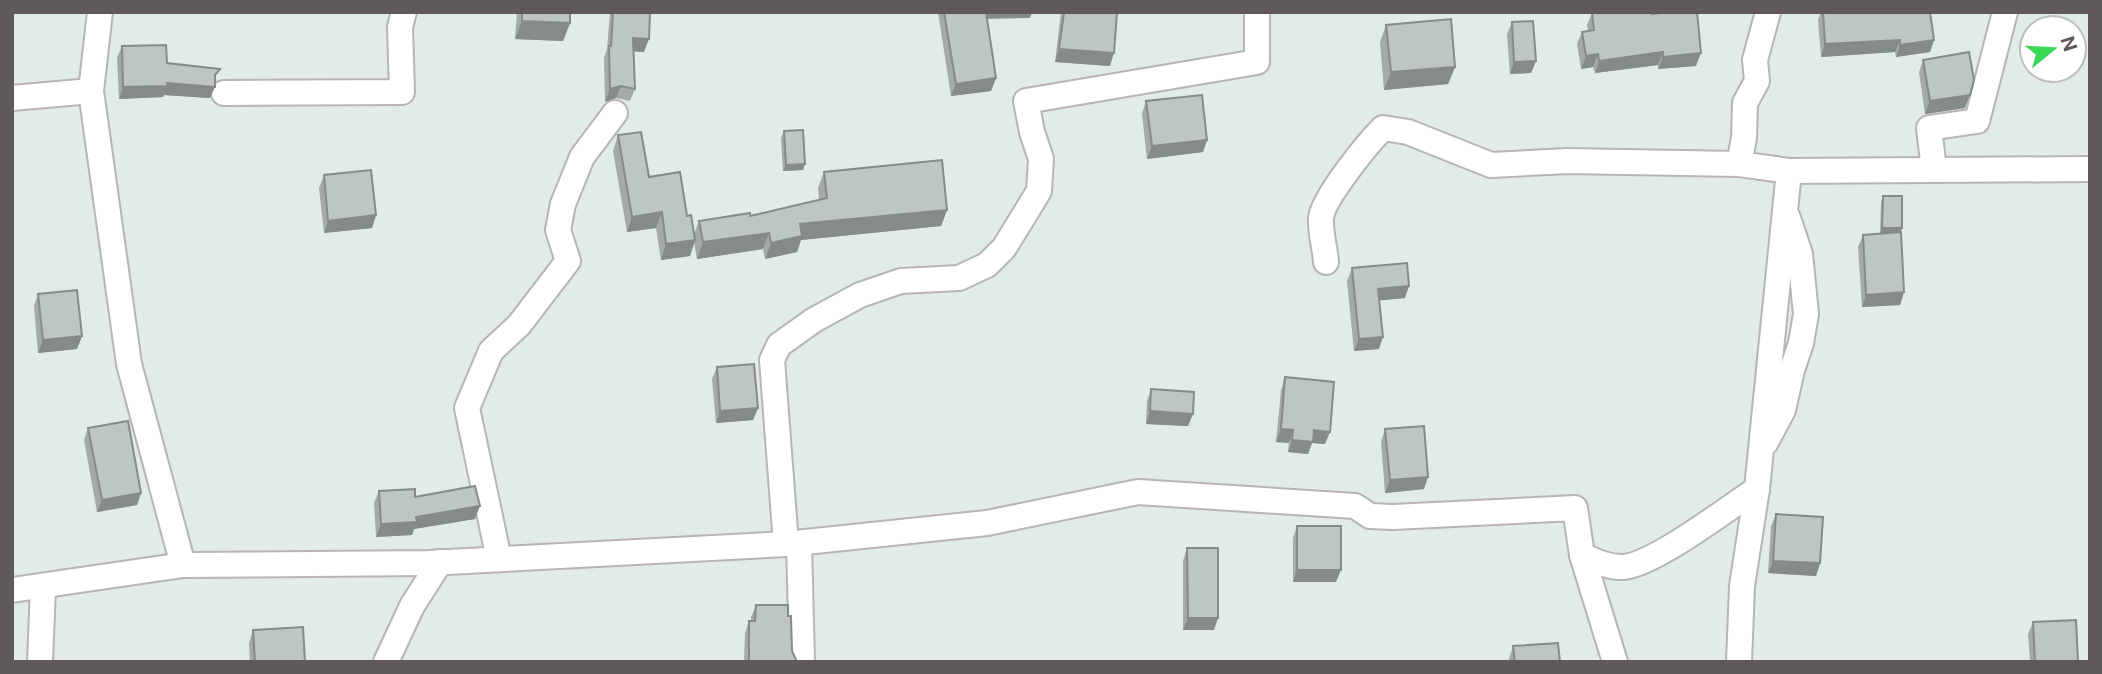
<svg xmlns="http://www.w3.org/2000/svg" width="2102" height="674" viewBox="0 0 2102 674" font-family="'Public Sans',sans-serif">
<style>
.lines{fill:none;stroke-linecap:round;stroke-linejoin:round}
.minor-casing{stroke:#bab3b6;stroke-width:28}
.minor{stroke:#fff;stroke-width:24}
.wall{fill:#a3aaa9}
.shaded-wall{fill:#848b89}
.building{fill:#bdc6c4;stroke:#848b89;stroke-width:2}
</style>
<rect width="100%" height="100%" fill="#e1ebea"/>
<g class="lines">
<defs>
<g id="minor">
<polyline points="100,12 91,91 129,364 183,565"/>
<polyline points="1768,12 1755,60 1757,81 1745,103 1744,138 1739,164 1789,171"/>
<polyline points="224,93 402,92 400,27 404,12"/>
<polyline points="12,98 91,91"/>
<polyline points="1934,170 1929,128 1977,121 2005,12"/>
<path d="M1326 262C1325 248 1320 231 1321 218 1323 198 1368 143 1383 128L1408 132 1491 165 1567 161 1739 164"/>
<polyline points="1766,442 1783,410 1792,370 1801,343 1806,314 1800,254 1788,218"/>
<polyline points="799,543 802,662"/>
<polyline points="786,544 772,360 779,345 814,320 860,295 901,281 959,278 987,265 1004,248 1039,191 1041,159 1032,132 1026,101 1257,62 1257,12"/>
<polyline points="1582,555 1615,662"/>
<polyline points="499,559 467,408 491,351 519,325 568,261 558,230 563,204 582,157 615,113"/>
<path d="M12 590 183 565 429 563 786 544 987 523 1138 492 1355 506 1370 516 1393 517 1575 508 1582 555C1595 561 1609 568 1624 567 1655 564 1728 508 1757 489L1789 171 2090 169"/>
<polyline points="40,662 43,587"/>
<polyline points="386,662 412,606 440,562"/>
<polyline points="1739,662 1742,586 1757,489"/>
</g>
</defs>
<use href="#minor" class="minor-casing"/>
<use href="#minor" class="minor"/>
</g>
<g class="wall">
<polygon points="517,12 570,12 570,23 563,41 515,39"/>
<polygon points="610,12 650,12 644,52 633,51 635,89 630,101 616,98 605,102 604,58 607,49"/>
<polygon points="938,12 1032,12 1030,18 987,18 996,78 991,91 951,96"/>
<polygon points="1061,12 1117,12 1110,66 1055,62"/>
<polygon points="1821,12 1930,12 1934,40 1930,52 1896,57 1895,52 1821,57 1818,20"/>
<polygon points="1592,13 1652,14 1696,66 1658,69 1658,65 1595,73 1593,67 1581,69 1577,44 1582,32 1588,31 1587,25"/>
<polygon points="1512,22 1536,61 1531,73 1510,74 1507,34"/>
<polygon points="1386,25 1455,67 1448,84 1384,90 1380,42"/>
<polygon points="122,46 216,81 210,98 164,95 163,97 119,99 117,58"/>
<polygon points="1923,60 1965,108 1925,114 1919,72"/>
<polygon points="1146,101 1207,140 1203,152 1147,159 1142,114"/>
<polygon points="784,131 805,164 803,170 783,171 781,138"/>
<polygon points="618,135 649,177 687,216 694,234 699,221 750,216 819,200 818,188 824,172 947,210 941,226 801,240 797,252 765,259 763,249 697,259 694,243 690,256 661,260 656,228 627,232 613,151"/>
<polygon points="324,175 376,215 372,228 324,233 319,188"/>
<polygon points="1883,196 1902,228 1900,233 1904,292 1900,305 1862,307 1858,247 1863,235 1880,234 1881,203"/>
<polygon points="1352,268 1405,298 1380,300 1379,349 1354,351 1347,281"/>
<polygon points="38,294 82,336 77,349 38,353 34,306"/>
<polygon points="717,367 758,408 753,420 716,423 712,379"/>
<polygon points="1285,377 1325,444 1312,443 1308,454 1288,452 1289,443 1276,442 1281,390"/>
<polygon points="1151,389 1188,426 1146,424 1147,401"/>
<polygon points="88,428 141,493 137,505 97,512 84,440"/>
<polygon points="1385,429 1424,489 1385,493 1381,442"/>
<polygon points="379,491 415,497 475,519 414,529 412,535 376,537 374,503"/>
<polygon points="1776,514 1820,563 1816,576 1768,573 1771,526"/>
<polygon points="1297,526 1336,582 1293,582 1293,538"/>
<polygon points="1187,548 1214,630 1183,630 1183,561"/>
<polygon points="756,605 788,616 792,651 797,662 744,662 745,633 749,621 751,621 751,617"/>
<polygon points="2033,622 2078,662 2030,662 2028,634"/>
<polygon points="253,630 305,662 250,662 249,643"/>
<polygon points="1513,646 1560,662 1509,662 1509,659"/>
</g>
<g class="shaded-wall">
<polygon points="983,12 1032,12 1030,18 981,19"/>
<polygon points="522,21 570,23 563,41 515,39"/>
<polygon points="633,38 649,39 644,52 628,51"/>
<polygon points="1900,40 1895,52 1821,57 1825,44"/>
<polygon points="1934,40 1930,52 1896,57 1900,45"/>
<polygon points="1059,49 1114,53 1110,66 1055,62"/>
<polygon points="1663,52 1658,65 1595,73 1599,61"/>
<polygon points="1701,53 1696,66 1658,69 1663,57"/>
<polygon points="1598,54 1593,67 1581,69 1586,56"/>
<polygon points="1536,61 1531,73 1510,74 1514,62"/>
<polygon points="1455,67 1448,84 1384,90 1391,72"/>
<polygon points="996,78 991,91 951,96 956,84"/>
<polygon points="167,83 215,87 210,98 164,95 163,97 119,99 123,87"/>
<polygon points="621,86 616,98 605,102 610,89"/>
<polygon points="1970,95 1965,108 1925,114 1930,101"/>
<polygon points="1207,140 1203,152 1147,159 1152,146"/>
<polygon points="805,164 803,170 783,171 786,165"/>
<polygon points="947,210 941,226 801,240 797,252 765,259 771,243 800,224"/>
<polygon points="662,212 656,228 627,232 632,217"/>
<polygon points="376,215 372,228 324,233 328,221"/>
<polygon points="1882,228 1902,228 1899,235 1880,234"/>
<polygon points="769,233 763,249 697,259 703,242"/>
<polygon points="695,240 690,256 661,260 666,244"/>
<polygon points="1409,286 1405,298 1374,301 1378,289"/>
<polygon points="1904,292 1900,305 1862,307 1866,295"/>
<polygon points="82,336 77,349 38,353 43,340"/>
<polygon points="1383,337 1379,349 1354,351 1359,339"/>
<polygon points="758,408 753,420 716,423 720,411"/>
<polygon points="1150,411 1193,414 1188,426 1146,424"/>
<polygon points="1281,429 1293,430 1289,443 1276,442"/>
<polygon points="1314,430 1330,432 1325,444 1312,443 1308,454 1288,452 1292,440"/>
<polygon points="1428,477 1424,489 1385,493 1390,480"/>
<polygon points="141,493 137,505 97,512 102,500"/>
<polygon points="480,506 475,519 414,529 412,535 376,537 381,524"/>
<polygon points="1773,561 1820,563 1816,576 1768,573"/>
<polygon points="1297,570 1341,570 1336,582 1293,582"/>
<polygon points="1188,618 1218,618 1214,630 1183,630"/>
</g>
<g class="building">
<polygon points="522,12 570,12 570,23 522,21"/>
<polygon points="613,12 650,12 649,39 633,38 635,89 621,86 610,89 609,46 611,46"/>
<polygon points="944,12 986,12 996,78 956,84"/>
<polygon points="1064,12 1117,12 1114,53 1059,49"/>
<polygon points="1652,12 1652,14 1667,12 1697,12 1701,53 1663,57 1663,52 1599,61 1598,54 1586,56 1582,32 1594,30 1592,13"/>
<polygon points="1823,12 1930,12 1934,40 1900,45 1900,40 1825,44"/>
<polygon points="1451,19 1455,67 1391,72 1386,25"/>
<polygon points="1533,21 1536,61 1514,62 1512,22"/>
<polygon points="166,45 167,63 220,69 215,75 215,87 167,83 168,86 123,87 122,46"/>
<polygon points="1969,52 1974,80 1970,95 1930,101 1923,60"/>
<polygon points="1202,95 1207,140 1152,146 1146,101"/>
<polygon points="803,130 805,164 786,165 784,131"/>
<polygon points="641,132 649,177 680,172 687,216 691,215 695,240 666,244 662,212 632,217 618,135"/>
<polygon points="942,160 947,210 800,224 802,236 771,243 769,233 703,242 699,221 750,213 750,216 827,198 824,172"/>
<polygon points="371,170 376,215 328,221 324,175"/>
<polygon points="1883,196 1902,196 1902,228 1882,228"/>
<polygon points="1901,232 1904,292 1866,295 1863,235"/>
<polygon points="1407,263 1409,286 1378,289 1383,337 1359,339 1352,268"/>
<polygon points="77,290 82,336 43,340 38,294"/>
<polygon points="754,364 758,408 720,411 717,367"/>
<polygon points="1285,377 1334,382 1330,432 1314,430 1313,442 1292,440 1293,430 1281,429"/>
<polygon points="1151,389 1194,392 1193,414 1150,411"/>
<polygon points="128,421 141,493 102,500 88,428"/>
<polygon points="1424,426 1428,477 1390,480 1385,429"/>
<polygon points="475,486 480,506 416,517 417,522 381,524 379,491 415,489 415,497"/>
<polygon points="1776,514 1823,517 1820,563 1773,561"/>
<rect x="1297" y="526" width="44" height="44"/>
<polygon points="1187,548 1218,548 1218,618 1188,618"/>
<polygon points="756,605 788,605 788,616 791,616 792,651 797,662 749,662 749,621 755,621"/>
<polygon points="2076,620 2078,662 2035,662 2033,622"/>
<polygon points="303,627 305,662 255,662 253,630"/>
<polygon points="1558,643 1560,662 1515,662 1513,646"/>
</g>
<rect width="2102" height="674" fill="none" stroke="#60595c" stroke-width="28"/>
<g transform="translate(2053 49) rotate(72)"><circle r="33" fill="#ffffff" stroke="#bfbdbe" stroke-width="2"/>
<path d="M0-5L12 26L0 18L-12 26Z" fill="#39d955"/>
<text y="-10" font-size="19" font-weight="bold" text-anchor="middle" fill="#60595c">N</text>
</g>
</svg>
